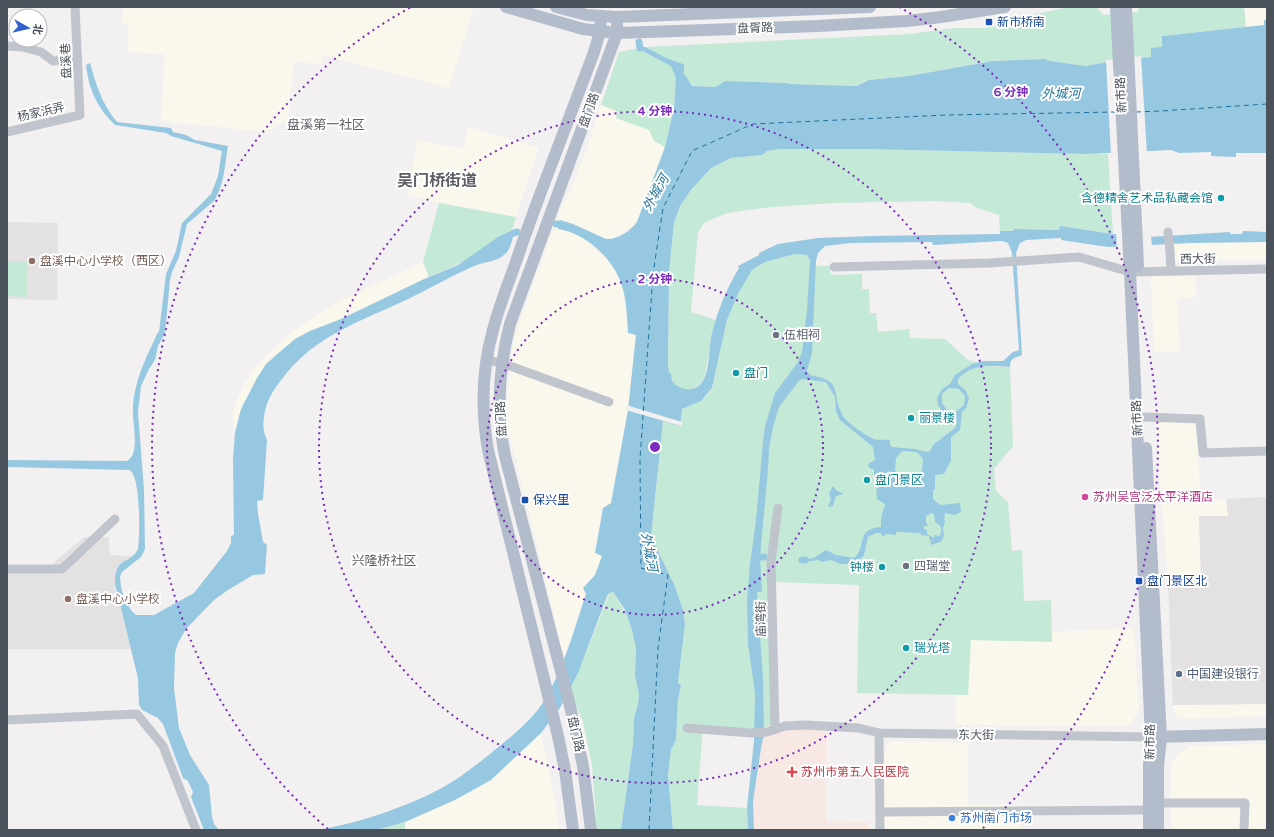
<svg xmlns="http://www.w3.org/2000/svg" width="1274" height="837" viewBox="0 0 1274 837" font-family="'Varela Round','Noto Sans SC',sans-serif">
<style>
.commercial{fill:#faf8ec}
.education{fill:#e3e1e1}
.medical{fill:#f8e8e4}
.green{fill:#c4ead7}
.water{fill:#97c8e1;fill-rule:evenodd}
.pier{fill:#f2f0f0}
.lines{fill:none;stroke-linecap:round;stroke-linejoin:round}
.canal{stroke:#97c8e1;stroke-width:7}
.ferry{stroke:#1e709a;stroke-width:1;stroke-dasharray:5 4;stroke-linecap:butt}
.minor{stroke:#c0c5cd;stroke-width:9}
.major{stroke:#b3bccb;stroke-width:12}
.minor-bridge{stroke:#c0c5cd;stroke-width:9}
.ring{fill:none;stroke:#7b2cbf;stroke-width:2;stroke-dasharray:2 4}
.transit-dot{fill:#1a4fb4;stroke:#fff;stroke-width:1.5}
.culture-dot{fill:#0f9aa8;stroke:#fff;stroke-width:1.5}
.education-dot{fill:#8d6e63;stroke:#fff;stroke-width:1.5}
.worship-dot{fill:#6b7280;stroke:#fff;stroke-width:1.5}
.hotel-dot{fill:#d1479c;stroke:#fff;stroke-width:1.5}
.service-dot{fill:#5c6f8a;stroke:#fff;stroke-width:1.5}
.health-dot{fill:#e0444e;stroke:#fff;stroke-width:1.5}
.shop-dot{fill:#3f7fe0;stroke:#fff;stroke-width:1.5}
.labels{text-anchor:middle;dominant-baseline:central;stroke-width:4;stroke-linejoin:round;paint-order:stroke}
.transit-label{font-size:12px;fill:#164399;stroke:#fff;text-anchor:start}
.street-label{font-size:12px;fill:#4a515b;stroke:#fff}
.culture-label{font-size:12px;fill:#0d838f;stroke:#fff;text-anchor:start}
.education-label{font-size:12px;fill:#785e54;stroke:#fff;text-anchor:start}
.worship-label{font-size:12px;fill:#5b616d;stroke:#fff;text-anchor:start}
.hotel-label{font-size:12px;fill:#b23c85;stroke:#fff;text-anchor:start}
.service-label{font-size:12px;fill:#4e5e75;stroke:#fff;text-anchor:start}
.health-label{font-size:12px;fill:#be3a42;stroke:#fff;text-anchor:start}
.shop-label{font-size:12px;fill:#366cbe;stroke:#fff;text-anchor:start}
.water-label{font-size:13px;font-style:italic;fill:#1e709a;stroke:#fff}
.neighbourhood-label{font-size:13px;fill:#5d5f64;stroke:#fff}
.district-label{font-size:16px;font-weight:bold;fill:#5d5f64;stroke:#fff}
.centre{fill:#7b2cbf;stroke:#fff;stroke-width:2}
.ring-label{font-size:12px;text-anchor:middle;font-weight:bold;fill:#7b2cbf;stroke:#fff;stroke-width:4;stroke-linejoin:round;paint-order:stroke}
</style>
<rect width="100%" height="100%" fill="#f2f0f0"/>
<g class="commercial">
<polygon points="123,7 474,7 449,88 322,55 321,64 294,62 288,119 265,132 161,121 165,54 128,52 128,24 122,24"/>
<polygon points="1244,7 1267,7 1267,20 1264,21 1264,25 1247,27"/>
<polygon points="601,105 617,111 616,118 649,130 654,141 665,147 637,222 632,228 611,239 606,239 590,231 587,241 611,264 618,275 623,288 628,333 636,334 628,410 611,503 603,508 595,552 602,556 595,575 583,588 586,594 564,658 508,427 507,399 512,347 519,323 562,206 571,190 589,143"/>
<polygon points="468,127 539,148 516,217 408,196 417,140 463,149"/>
<polygon points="1267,242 1267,260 1173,260 1171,243"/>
<polygon points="423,262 429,277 341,319 310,331 286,346 275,355 266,364 246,399 238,416 235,433 233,417 235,404 246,381 256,366 292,331 338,302"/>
<polygon points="1195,276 1196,297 1177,299 1180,351 1154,352 1151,277"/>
<polygon points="1195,413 1201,500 1226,499 1228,516 1199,516 1201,580 1168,582 1155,414"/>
<polygon points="1134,628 1139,712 1128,726 956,725 956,695 968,695 971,640 1051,642 1052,632"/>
<polygon points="1267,704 1267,716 1186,719 1177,716 1174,712 1173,705"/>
<polygon points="541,733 555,799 559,830 405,830 405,822 473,791 516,757"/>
<polygon points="896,741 968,743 968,804 1020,805 1021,830 883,830 884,758 887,746 890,743"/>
<polygon points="1267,744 1267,830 1171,830 1171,764 1179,753 1190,746"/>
</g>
<g class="education">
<polygon points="7,222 58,223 57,300 7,299"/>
<polygon points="1264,497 1267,499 1267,704 1173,705 1168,582 1201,580 1199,516 1228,516 1226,499"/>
<polygon points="84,537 109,537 110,555 132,556 119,565 115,580 115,588 131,649 7,649 7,572 43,572"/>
</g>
<polygon class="medical" points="790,730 827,730 826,821 869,822 869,830 754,830 753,801 762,742 764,736 774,731"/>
<g class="green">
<polygon points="1069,7 1096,7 1103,15 1138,12 1139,7 1244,7 1246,27 1162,36 1162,47 1151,57 1107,62 1086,66 1050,61 1045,59 993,61 909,76 869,80 857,86 790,84 786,83 725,81 715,87 692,86 686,76 675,90 674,108 665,147 654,141 649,130 616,118 617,111 601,105 619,52 645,47 910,34 955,28 985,28 1001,25 1006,22 1031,15"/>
<path d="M780 149H862L1086 154H1108L1113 234 1060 226 1059 229 1057 230 1015 229 1014 231H1000L999 215 975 207 970 203 937 201 834 203 772 207 727 213 704 223 698 232 691 312 716 320 704 379C696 392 681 393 672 381L671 373H669L668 363 669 273 674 223 680 206 691 190 711 168 731 158 762 155 767 151Z"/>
<polygon points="439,203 516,217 512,230 498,237 465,261 429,277 423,262"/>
<path d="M802 253 807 255 815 266H829L831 275 862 274V289H869L870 313H876L878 332 909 329 910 338 945 339 968 360 977 362 981 366 1010 367 1013 446 994 469 996 491 1008 502 1012 551 1022 550 1024 601 1051 600 1052 642 971 640 968 695 857 693 859 585 774 582 771 725C756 732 721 727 703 726L697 805 747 808 748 830H673L668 775 671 750 676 740 678 700 681 685 678 683 685 624 683 610 675 586 651 537 663 421 682 409 701 401 712 389 727 320 738 294 752 270 765 262 795 254Z"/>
<polygon points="7,261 27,261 27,297 7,296"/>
<polygon points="610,592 614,593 629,619 632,630 636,648 635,676 639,694 638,704 634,718 633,744 621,830 597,830 592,765 583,722 573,698 570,688 586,653"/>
<polygon points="405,822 405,830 376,830"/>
</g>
<g class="water">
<path d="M1264 20H1267V153H1236V157L1211 156V152L1179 153 1171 150 1086 154 862 149H780L767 151 762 155 731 158 711 168 691 190 680 206 674 223 669 273 668 363 669 373H671L672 381C680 391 695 393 703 381 710 369 709 346 712 333 718 309 727 288 739 268L738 266 759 255V253L778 244 818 238 871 236 1000 234V231H1014V229L1057 230 1059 229 1060 226 1113 234 1149 237 1230 232V234H1242L1243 231 1267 232V242L1191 243 1108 247 1061 240V238L1026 240 1020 243 1016 253 1022 355C1015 358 1010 357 1010 367 989 366 973 363 958 379V384L966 391 969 399 966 408 962 412 960 430 951 437V460L944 474 935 475V489L933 490V499L940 505 960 503 961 512 955 515 945 513 944 520H945L943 529 944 536 941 542 930 545 931 540H929V536L921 535V533L896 532V535L886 534 884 536 881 535V533H876L868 537 864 555 855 564H840L831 560 822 562 818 560 805 562V559L814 558 826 550 836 555 854 558C868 547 854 529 881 527V518L885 504 877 499 876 489 879 488 878 480H874V469H871L868 466 869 463 875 460 873 447 840 420 836 411 835 397 826 382 802 379 798 382 786 398 779 407 773 427 769 449 768 470 760 557 762 592H757L763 678 764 736 762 742 753 801 754 830H748L747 808 754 741 755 693 748 644 747 600 750 564 756 520 763 442 765 426 775 393 798 362 802 352 807 310 810 260 807 255 795 254 765 262 752 270 738 294 727 320 712 388 701 401 682 409 680 426 663 421 651 537 675 586 683 610 685 624 678 683 681 685 678 700 676 740 671 750 668 775 673 830H621L633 744 634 718 638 704 639 694 635 676 636 648 632 630 625 610 614 593 612 592 608 594 578 673 560 708 541 733 491 780 455 800 405 822 376 830H317C356 824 406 807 440 789 462 777 483 760 502 744 517 732 533 718 544 701 564 668 574 630 586 594L583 588 595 575 602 556 595 553 603 508 611 503 628 410 636 335 628 333C627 318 627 301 622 286 614 259 586 233 558 229L560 220 573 224 606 239C618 240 630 231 637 222L665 147 674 108 676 78 671 66 637 48 645 47 666 58 683 64 684 66V75L686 76 692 86 715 87 725 81 786 83 790 84 857 86 869 80 909 76 993 61 1045 59 1050 61 1086 66 1107 62 1151 57V48L1162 47V36L1264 25ZM1002 241 1008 243 1012 253 1019 350 1013 352 1003 361H983L972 364 955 375 950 384 942 389 937 398 938 405 944 414 956 419 957 423 955 428 934 444 929 452H927L915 449 891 447V445H890V440C884 439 877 441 872 438 865 435 846 422 843 416 830 393 845 381 810 375L807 371 812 353 816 261 818 253 825 246 850 243 932 242 933 245ZM949 388 959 389 965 396 964 405 957 411 947 410 942 403V394ZM902 451 917 452 923 459 922 471 914 479H901L895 470 896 458ZM931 513 934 514 935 522C942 527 942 527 940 536L935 535 934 538 927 534V530L924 529V526H928L926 522V516Z"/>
<path d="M90 63C96 85 102 104 117 122L171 128 173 132 186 135 195 140 228 146C225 164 224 186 214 201L187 224 179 257 172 272 170 280 165 333 158 346 155 360 149 369 141 386 138 412 144 490 145 549 141 557 122 572 120 577 121 587 124 598 131 610 136 615H154L194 593 227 551 231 543V536L234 535 233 459 235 433 241 409 257 378 266 364 295 339 310 331 341 319 422 280 458 265 498 237 515 229C513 237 511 249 505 254 497 262 483 262 474 266 451 276 429 289 406 300 359 322 314 336 282 379 274 389 268 398 265 411 263 421 262 431 267 440L263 500 257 501 258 514 263 542 267 545 265 574 253 575 228 590 214 600 186 629 178 643 175 653 174 688 179 728 190 755 209 785 212 817 214 824 219 830H204L191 797 193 792 188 781 183 778 163 724 158 718 142 710 139 705 138 678 115 584C115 555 129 566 138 549 140 536 141 474 129 470L7 467V460L127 461C140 454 133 426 133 414 132 385 146 358 158 332H159L166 274 176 251 182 223 211 194 218 176 222 151 171 136 166 133 115 125 112 122C96 105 89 89 86 65Z"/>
<polygon points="833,486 837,491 843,493 843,494 836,496 833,506 830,507 828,506 831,500 829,493"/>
</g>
<g class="pier">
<polygon points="1141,56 1147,154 1111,156 1106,60"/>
<polygon points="1116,232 1151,235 1152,247 1117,249"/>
<polygon points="626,405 682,422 682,424 681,426 626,410"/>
</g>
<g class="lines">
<g class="canal">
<polyline points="639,42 640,48"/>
<polyline points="556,224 559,224"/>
<polyline points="514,233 517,232"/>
<polyline points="760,557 764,557"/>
<polyline points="802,560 805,560"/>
</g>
<g class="ferry">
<polyline points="1136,112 1161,111 1267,104"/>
<polyline points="649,830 658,648 668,575 641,568 640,459 653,274 663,208 692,151 753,124 946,115 1116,112"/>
</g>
<g class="minor">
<polyline points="7,46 22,47 41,52 53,61 78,58"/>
<polyline points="7,132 80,115 75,7"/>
<polyline points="1170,252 1171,271"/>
<polyline points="834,267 990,263 1079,257 1130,272 1267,269"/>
<polyline points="486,360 502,363 609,402"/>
<polyline points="1145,417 1200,419 1203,453 1267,451"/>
<polyline points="7,569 62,569 115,519"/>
<polyline points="7,720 137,714 163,746 196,830"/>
<polyline points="687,728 751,733 767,732 785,726 805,725 859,728 879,733 1151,737"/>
<polyline points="775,729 771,562 778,508"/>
<polyline points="879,733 880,830"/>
<polyline points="1158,803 1245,803 1244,830"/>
<polyline points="880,812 1149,810"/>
</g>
<g class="major">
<polyline points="506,7 583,29 617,33 818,26 907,21 941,17 1005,7"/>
<polyline points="556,7 587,15 617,17 870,7"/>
<polyline points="1116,7 1130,272 1151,737 1149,765 1149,830"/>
<polyline points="1126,7 1138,266"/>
<polyline points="1146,448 1161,738 1158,766 1158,830"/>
<polyline points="1154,737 1267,734"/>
<path d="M573 830 565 770 558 736 488 450C481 410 482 369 493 330 500 302 512 275 521 247 544 181 570 117 594 52L600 32 601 17"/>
<path d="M591 830 583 766 570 706 505 456C496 412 499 367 510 324L617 33V17"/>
</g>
<polyline class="minor-bridge" points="1168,232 1170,252"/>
</g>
<g class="ring">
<circle cx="655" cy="447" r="168"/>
<circle cx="655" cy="447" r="336"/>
<path d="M328 829A503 503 0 0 1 411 7M899 7A503 503 0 0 1 982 829"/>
</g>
<g class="transit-dot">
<rect x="985" y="18" width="8" height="8" rx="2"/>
<rect x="521" y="496" width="8" height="8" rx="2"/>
<rect x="1135" y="577" width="8" height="8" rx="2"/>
</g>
<g class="culture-dot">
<circle cx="1221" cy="198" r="4"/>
<circle cx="736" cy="373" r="4"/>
<circle cx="911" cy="418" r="4"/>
<circle cx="867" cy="480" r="4"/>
<circle cx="882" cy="567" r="4"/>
<circle cx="906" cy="648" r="4"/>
</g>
<g class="education-dot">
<circle cx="32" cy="261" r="4"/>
<circle cx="68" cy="599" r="4"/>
</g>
<g class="worship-dot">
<circle cx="776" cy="335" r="4"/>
<circle cx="906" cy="566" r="4"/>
</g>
<circle class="hotel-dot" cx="1085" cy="497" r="4"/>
<circle class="service-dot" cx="1179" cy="674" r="4"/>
<path class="health-dot" d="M790 766h4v4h4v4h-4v4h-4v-4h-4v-4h4z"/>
<circle class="shop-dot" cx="952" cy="818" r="4"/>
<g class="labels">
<g class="transit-label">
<text x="997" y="22">新市桥南</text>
<text x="533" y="500">保兴里</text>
<text x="1147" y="581">盘门景区北</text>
</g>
<g class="street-label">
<text transform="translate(755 28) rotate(-2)">盘胥路</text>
<text transform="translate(66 61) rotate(-92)">盘溪巷</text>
<text transform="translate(1121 95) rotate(-93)">新市路</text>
<text transform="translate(589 110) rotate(-70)">盘门路</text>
<text transform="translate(41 112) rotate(-13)">杨家浜弄</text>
<text transform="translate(1198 259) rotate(-1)">西大街</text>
<text transform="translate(1137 418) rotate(-93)">新市路</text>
<text transform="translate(501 419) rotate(-93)">盘门路</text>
<text transform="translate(761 619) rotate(-91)">庙湾街</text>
<text transform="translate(576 734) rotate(77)">盘门路</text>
<text transform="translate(976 735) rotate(1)">东大街</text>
<text transform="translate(1150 742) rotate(-89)">新市路</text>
</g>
<g class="culture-label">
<text x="1213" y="198" text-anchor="end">含德精舍艺术品私藏会馆</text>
<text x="744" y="373">盘门</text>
<text x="919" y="418">丽景楼</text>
<text x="875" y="480">盘门景区</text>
<text x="874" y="567" text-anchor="end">钟楼</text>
<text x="914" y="648">瑞光塔</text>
</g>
<g class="education-label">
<text x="40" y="261">盘溪中心小学校（西区）</text>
<text x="76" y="599">盘溪中心小学校</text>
</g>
<g class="worship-label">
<text x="784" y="335">伍相祠</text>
<text x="914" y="566">四瑞堂</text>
</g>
<g class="hotel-label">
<text x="1093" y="497">苏州吴宫泛太平洋酒店</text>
</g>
<g class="service-label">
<text x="1187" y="674">中国建设银行</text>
</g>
<g class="health-label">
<text x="801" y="772">苏州市第五人民医院</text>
</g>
<g class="shop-label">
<text x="960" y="818">苏州南门市场</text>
</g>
<g class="water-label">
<text transform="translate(1061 94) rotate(-1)">外城河</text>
<text transform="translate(656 193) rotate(-61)">外城河</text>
<text transform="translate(649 552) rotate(79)">外城河</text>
</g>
<g class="neighbourhood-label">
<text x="326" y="125">盘溪第一社区</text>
<text x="384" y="561">兴隆桥社区</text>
</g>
<g class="district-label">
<text x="437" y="181">吴门桥街道</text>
</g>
</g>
<circle cx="655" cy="447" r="6" class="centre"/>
<g class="ring-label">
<text x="1011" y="96">6 分钟</text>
<text x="655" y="115">4 分钟</text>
<text x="655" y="283">2 分钟</text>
</g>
<rect width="1274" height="837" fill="none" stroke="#4a515b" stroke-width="16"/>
<g transform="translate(28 28) rotate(98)"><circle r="19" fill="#ffffff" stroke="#b7b9bd"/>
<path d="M0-3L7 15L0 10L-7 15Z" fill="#3060cc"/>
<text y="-6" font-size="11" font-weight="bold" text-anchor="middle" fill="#4a515b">北</text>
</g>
</svg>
